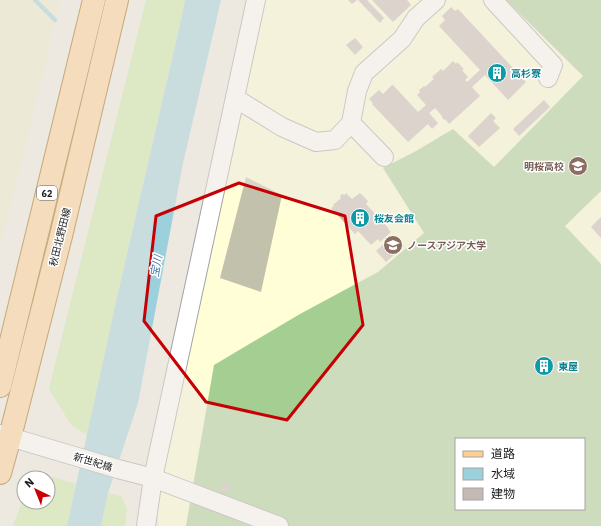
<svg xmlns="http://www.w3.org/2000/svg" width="601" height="526" viewBox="0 0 601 526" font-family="'IBM Plex Sans','Noto Sans JP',sans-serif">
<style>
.education{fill:#fffed7;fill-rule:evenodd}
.construction{fill:#c2c1ab}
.farmland{fill:#eceec9}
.grass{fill:#c7eba2}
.forest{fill:#a5cf92;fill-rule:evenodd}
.water{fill:#9dd0dd}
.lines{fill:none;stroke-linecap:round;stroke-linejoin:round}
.stream{stroke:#9dd0dd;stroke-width:4.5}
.building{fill:#c5bab3}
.minor-casing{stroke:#a2a2a2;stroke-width:20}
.major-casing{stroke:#925e00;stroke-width:24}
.minor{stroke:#fff;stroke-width:18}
.major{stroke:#ffce93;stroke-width:22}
.marked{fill:none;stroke:#c60005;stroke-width:3;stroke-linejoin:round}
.labels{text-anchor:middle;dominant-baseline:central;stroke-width:3;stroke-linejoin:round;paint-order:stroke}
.shield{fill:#fff;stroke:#5f5f5f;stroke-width:1}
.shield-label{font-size:9px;font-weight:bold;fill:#1b1b1b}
.culture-label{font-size:10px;font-weight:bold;fill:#0d838f;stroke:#fff;text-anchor:start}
.education-label{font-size:10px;font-weight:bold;fill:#785e54;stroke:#fff;text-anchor:end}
.street-label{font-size:10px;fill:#1b1b1b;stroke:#fff}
.water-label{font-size:11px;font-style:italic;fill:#4276a5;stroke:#fff}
</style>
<rect width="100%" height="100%" fill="#ede8e0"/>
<path class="education" d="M256 0H601V526H159L153 478ZM456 439H584V509H456Z"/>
<polygon class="construction" points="246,177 282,195 261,292 220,278"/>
<polygon class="farmland" points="0,0 60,0 21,165 0,248"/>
<g class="grass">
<polygon points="146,0 185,0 181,20 118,293 87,435 72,426 49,389"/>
<polygon points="53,477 76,484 67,526 13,526 24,497 24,502 48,502 48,479"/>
<polygon points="108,493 121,496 127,509 125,526 101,526"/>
</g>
<path class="forest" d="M506 0H601V191L565 226 601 264V526H186L214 365 300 314 378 272 424 233 383 168 416 151 453 129 494 167 583 76ZM456 439H584V509H456Z"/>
<polygon class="water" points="185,0 221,0 183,163 138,403 108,493 101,526 67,526 118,293 181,20"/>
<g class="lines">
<polyline class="stream" points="35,0 55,20"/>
</g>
<g class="building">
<polygon points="348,0 357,0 352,4"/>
<polygon points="358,0 367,0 384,18 380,23"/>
<polygon points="372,0 407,0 411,5 393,22"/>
<polygon points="451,7 455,11 458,9 526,82 508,100 485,75 472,87 480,96 449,124 445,119 444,120 442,117 442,116 435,108 429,113 438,123 432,129 428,124 408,142 372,104 373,103 369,99 379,90 383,94 392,85 393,85 418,112 426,105 417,95 420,92 419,90 424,86 425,87 434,79 432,77 441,69 443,71 453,61 456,64 457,62 464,69 462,70 468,77 465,80 467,82 480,70 439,26 445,20 442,16"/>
<polygon points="355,38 363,47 355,55 346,45"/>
<polygon points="544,100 550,107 519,136 513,129"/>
<polygon points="491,113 496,118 493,121 500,128 479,147 468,136"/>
<polygon points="346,193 352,199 360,193 368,201 366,204 389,229 388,229 391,232 380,242 378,239 371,245 358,231 355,234 331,208 334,206 333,205 341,198 340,196 342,194 345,195"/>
<polygon points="601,217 601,238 591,227"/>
<polygon points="393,235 404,246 386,262 376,251"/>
<polygon points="537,355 555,358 554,372 533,371"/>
<polygon points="223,483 231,486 228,494 220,490"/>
</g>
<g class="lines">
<defs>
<g id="minor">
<polyline points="493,0 553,65 548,78"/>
<polyline points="235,98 282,127 316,142 335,140 351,123 357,91 364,73 402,39 416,18 436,0"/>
<polyline points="351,123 384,157"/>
<polyline points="0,434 118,469 153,478 279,526"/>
<polyline points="146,526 153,478 256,0"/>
</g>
<g id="major">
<polyline points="0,386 94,0"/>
<polyline points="0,473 10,437 61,236 117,0"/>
</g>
</defs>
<use href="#minor" class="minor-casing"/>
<use href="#major" class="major-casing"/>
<use href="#minor" class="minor"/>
<use href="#major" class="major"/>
</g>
<path d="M0 0H601V526H0ZM239 183 345 216 363 325 287 420 206 402 144 321 156 216Z" fill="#ede8e0" fill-opacity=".55" fill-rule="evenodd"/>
<path class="marked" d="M239 183 345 216 363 325 287 420 206 402 144 321 156 216Z"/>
<defs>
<symbol id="building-disc" viewBox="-11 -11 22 22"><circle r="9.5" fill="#0f9aa8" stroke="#fff"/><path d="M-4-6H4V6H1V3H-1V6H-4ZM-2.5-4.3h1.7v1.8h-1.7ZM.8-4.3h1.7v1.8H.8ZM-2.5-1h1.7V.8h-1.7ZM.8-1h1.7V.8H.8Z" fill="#fff"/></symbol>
<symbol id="school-disc" viewBox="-11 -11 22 22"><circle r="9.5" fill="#8d6e63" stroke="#fff"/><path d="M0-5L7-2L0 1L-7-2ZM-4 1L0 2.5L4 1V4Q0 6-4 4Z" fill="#fff"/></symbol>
<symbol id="university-disc" viewBox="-11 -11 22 22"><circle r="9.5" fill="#8d6e63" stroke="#fff"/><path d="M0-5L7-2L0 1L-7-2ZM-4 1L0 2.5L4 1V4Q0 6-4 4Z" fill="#fff"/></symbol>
</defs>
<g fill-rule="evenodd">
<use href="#building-disc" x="486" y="62" width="22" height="22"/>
<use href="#school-disc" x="567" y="155" width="22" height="22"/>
<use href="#building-disc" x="349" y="207" width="22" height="22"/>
<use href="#university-disc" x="382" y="234" width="22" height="22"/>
<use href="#building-disc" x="533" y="355" width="22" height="22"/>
</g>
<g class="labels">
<rect class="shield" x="37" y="186" width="20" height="14" rx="3"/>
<g class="shield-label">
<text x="47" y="193">62</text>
</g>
<g class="culture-label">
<text x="511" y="73">高杉寮</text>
<text x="374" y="218">桜友会館</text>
<text x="558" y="366">東屋</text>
</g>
<g class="education-label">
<text x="564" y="166">明桜高校</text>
<text x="407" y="245" text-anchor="start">ノースアジア大学</text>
</g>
<g class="street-label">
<text transform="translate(60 237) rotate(-76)">秋田北野田線</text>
<text transform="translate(93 462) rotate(17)">新世紀橋</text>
</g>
<g class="water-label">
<text transform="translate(156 266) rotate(-80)">宝川</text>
</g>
</g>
<rect x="455" y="438" width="130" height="72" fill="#ffffff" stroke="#a4a4a4"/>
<rect x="463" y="451" width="20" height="6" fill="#ffce93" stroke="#a4a4a4"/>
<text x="491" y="458" font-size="12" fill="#1b1b1b">道路</text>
<rect x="463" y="468" width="20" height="12" fill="#9dd0dd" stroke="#a4a4a4"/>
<text x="491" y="478" font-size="12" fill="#1b1b1b">水域</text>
<rect x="463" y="488" width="20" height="12" fill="#c5bab3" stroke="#a4a4a4"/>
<text x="491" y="498" font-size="12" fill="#1b1b1b">建物</text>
<g transform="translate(36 490) rotate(317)"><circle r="19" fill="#ffffff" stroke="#a4a4a4"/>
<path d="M0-3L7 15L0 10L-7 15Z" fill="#c60005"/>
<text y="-6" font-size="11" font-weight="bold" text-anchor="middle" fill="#1b1b1b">N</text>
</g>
</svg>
